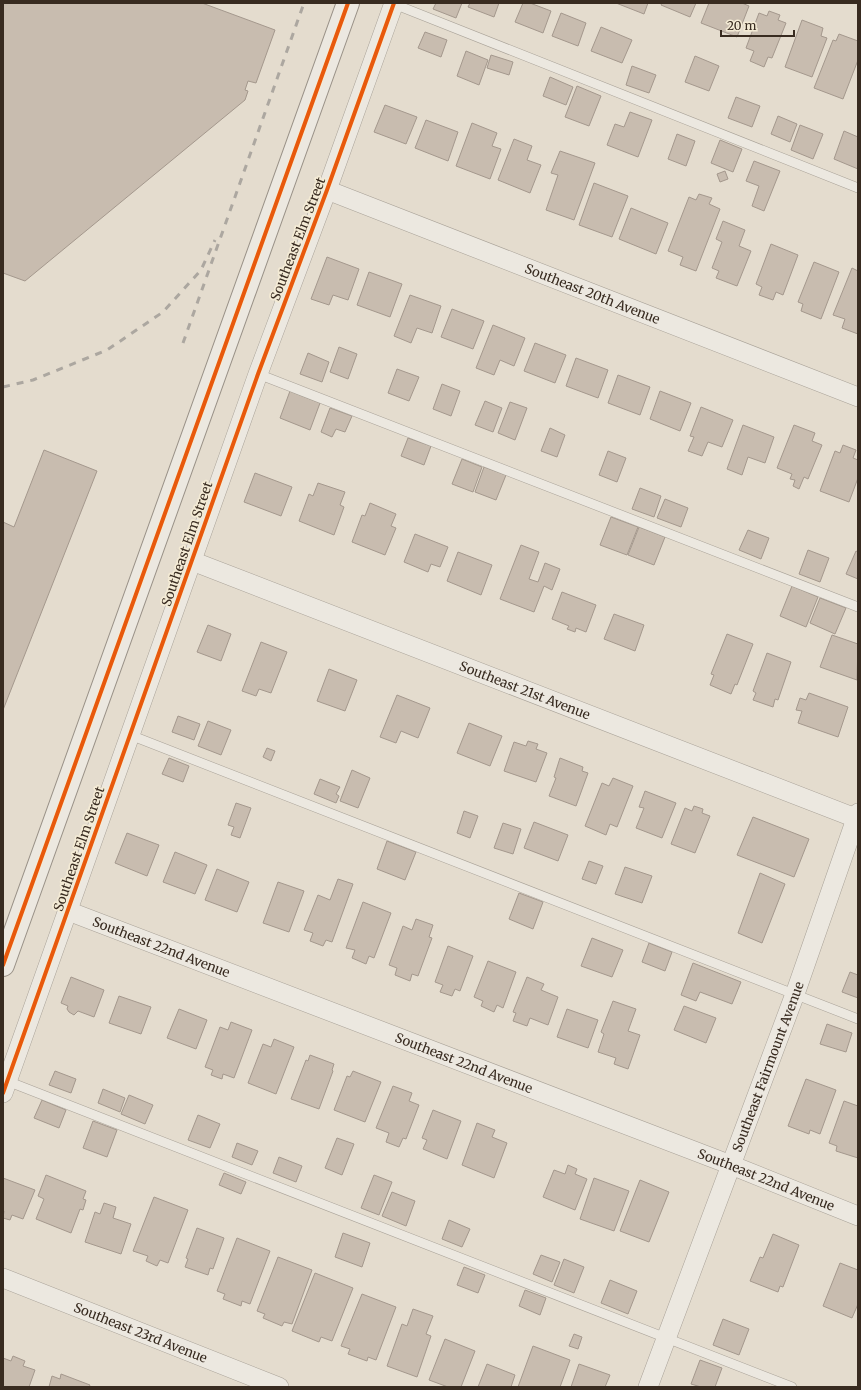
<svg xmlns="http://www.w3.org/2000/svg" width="861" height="1390" viewBox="0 0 861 1390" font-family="Merriweather,serif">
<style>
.building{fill:#c8bcaf;stroke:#a4988d}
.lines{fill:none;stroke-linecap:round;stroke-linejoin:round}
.lane-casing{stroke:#a9a298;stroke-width:10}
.street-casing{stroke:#a9a298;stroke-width:20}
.secondary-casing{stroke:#999187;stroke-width:24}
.lane{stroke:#ece8e0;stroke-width:9}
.street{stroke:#ece8e0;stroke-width:19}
.secondary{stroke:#ece8e0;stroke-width:22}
.rail{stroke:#aca7a0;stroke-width:3;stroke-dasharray:7 7;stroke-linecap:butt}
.cycleway-casing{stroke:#f4ebd5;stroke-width:6}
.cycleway{stroke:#e8590c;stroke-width:4}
.labels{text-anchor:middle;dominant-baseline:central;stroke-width:3.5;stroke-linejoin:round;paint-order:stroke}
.street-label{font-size:13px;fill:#382b20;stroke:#f4ebd5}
</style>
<rect width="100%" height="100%" fill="#e4dcce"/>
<g class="building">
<polygon points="3,3 202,3 275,30 256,83 248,81 245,90 248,91 245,100 25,281 3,273"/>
<polygon points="436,3 462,3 456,18 433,9"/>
<polygon points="470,3 499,3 494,17 468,7"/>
<polygon points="523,3 530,3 551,11 543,33 515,22"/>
<polygon points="616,3 648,3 644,14"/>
<polygon points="662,3 696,3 690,17 661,5"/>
<polygon points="709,3 742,3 749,6 737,37 701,23"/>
<polygon points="769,11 780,15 778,20 786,23 772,58 768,57 764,67 750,61 754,51 746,48 759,13 767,16"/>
<polygon points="561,13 586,23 578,46 552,36"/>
<polygon points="802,20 823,28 821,36 827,38 812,77 785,67"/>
<polygon points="601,27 632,40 622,63 591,51"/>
<polygon points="425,32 447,40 441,57 418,48"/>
<polygon points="839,34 858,41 858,60 843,99 814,88 833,40 836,41"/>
<polygon points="466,51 488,60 479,85 457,76"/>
<polygon points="491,55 513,62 509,75 487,68"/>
<polygon points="695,56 719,66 709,91 685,82"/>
<polygon points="632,66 656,75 649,93 626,85"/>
<polygon points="550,77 573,87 566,105 543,96"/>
<polygon points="577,86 601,96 589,126 565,117"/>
<polygon points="736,97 760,106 752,127 728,118"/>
<polygon points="385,105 417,117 406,144 374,132"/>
<polygon points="630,112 652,120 638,157 607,145 615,124 624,127"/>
<polygon points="778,116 797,124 790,142 771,134"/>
<polygon points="426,120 458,132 448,161 415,148"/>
<polygon points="472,123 497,133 492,146 501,149 490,179 456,166"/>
<polygon points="800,125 823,134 813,159 791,150"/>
<polygon points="844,131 858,137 858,169 834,159"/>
<polygon points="677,134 695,141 686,166 668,159"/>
<polygon points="514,139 532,146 527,160 541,165 530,193 498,180"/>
<polygon points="720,140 742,149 733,172 711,163"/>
<polygon points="560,151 595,163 574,220 546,210 558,175 551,173"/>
<polygon points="754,161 780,171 764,211 752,206 759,186 746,181"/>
<polygon points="725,171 728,179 720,182 717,174"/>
<polygon points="594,183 628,196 612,237 579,225"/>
<polygon points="699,194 712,198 709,204 720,209 696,271 680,265 683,257 668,251 689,197 696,200"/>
<polygon points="631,208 668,223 656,254 619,239"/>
<polygon points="723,221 745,230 739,246 751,251 737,286 716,278 719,271 712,268 722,242 716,239"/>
<polygon points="771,244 798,255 783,295 776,292 773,300 759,295 762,287 756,284"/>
<polygon points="327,257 359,269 348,300 333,295 329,305 311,299"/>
<polygon points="814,262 839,272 821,319 801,311 803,304 798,302"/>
<polygon points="852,268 858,271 858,334 842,328 845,319 833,315"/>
<polygon points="369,272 402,284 390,317 357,305"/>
<polygon points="410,295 441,306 432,333 417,328 411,343 394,336"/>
<polygon points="452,309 484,321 473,349 441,337"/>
<polygon points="493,325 525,338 514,366 500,360 494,375 476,368"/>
<polygon points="535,343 566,355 555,383 524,371"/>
<polygon points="339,347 357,354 348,379 330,372"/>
<polygon points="308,353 329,362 322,382 300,374"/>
<polygon points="576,358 608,370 598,398 566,386"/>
<polygon points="397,369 419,377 409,401 388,393"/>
<polygon points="618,375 650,387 640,415 608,403"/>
<polygon points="442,384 460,391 451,416 433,409"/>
<polygon points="290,391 320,403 310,430 280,418"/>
<polygon points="660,391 691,403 680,431 650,419"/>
<polygon points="485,401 502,408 493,432 475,425"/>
<polygon points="510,402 527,408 515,440 498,433"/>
<polygon points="701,407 733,420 722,447 708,442 702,456 688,451 694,437 690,436"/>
<polygon points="330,408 352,416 345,432 336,429 332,437 321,432"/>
<polygon points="743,425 774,437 765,463 748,457 742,475 727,469"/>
<polygon points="794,425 815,433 812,441 822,445 808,479 804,477 799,489 793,486 795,480 790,479 792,474 777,468"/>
<polygon points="550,428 565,435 557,457 541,451"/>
<polygon points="408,438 431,446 424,465 401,456"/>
<polygon points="843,445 856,450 853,458 858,460 858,478 849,502 820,491 835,451 840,453"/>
<polygon points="44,450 97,471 3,710 3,522 14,527"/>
<polygon points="608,451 626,458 617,482 599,475"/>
<polygon points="462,459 482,467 473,492 452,484"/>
<polygon points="484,467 506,475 496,500 475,492"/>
<polygon points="255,473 292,487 281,516 244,502"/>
<polygon points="318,483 345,492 340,505 344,507 334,535 299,521 309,494 313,496"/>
<polygon points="640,488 661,496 654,517 632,509"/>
<polygon points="665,499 688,508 681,527 657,518"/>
<polygon points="370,503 396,514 391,526 396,528 385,555 352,542 362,515 365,516"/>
<polygon points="611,517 638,527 627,555 600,545"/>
<polygon points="639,527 665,537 654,565 628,555"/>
<polygon points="748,530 769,538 761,559 739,550"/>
<polygon points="415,534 448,547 440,567 431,564 428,572 404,562"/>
<polygon points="521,545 539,552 529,579 538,582 545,563 560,569 552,590 544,586 534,612 500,599"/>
<polygon points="808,550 829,558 820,582 799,574"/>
<polygon points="856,551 858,552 858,579 846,574"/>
<polygon points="458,552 492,565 481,595 447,581"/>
<polygon points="792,586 818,597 806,627 780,616"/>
<polygon points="562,592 596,605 586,632 576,628 575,632 567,629 569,626 552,619"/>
<polygon points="820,598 846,608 835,634 810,623"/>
<polygon points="614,614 644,625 635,651 604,639"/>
<polygon points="208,625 231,634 221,661 197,652"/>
<polygon points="727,634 753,644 737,685 735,684 731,694 710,685 714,675 711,674"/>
<polygon points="832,635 858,644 857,680 820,667"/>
<polygon points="261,642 287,652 271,693 259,689 256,696 242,691"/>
<polygon points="767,653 791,662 778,700 775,699 773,707 753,700 756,693 753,691"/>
<polygon points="329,669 357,680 345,711 317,701"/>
<polygon points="809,693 848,707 838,737 798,723 802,711 796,710 800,698 806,700"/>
<polygon points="397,695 430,708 418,738 401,731 396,743 380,737"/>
<polygon points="178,716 200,724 194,740 172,732"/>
<polygon points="208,721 231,730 221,755 198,746"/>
<polygon points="469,723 502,736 490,766 457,753"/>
<polygon points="528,741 538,744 536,749 547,753 536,782 504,771 514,742 526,746"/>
<polygon points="267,748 275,751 271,761 263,757"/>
<polygon points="169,758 189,766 183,782 162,774"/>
<polygon points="560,758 583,767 582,771 588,773 576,806 549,796 556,778 554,777"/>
<polygon points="352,770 370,778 358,808 340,801"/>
<polygon points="613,778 633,786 617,827 610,824 606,835 585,826 602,783 609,786"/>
<polygon points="320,779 340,787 336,794 339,796 336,803 314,794"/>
<polygon points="645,791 676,803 662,838 636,828 644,808 639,807"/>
<polygon points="236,803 251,808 240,838 231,835 234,827 228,825"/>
<polygon points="694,806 703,809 702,813 710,816 695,853 671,844 685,808 692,811"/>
<polygon points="464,811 478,816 470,838 457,833"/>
<polygon points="753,817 809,839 794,877 737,855"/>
<polygon points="534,822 568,835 558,861 524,848"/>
<polygon points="503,823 521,829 513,854 494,848"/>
<polygon points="127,833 159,845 147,876 115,863"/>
<polygon points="387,841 416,852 405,880 377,869"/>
<polygon points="175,852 207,865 195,894 163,882"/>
<polygon points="589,861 603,866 596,884 582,879"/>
<polygon points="625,867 652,876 642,903 615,894"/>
<polygon points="217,869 249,882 237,912 205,900"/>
<polygon points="760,873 785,884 762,943 738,933"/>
<polygon points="338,879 353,884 332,942 326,940 323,946 310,941 313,933 304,930 318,895 330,900"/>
<polygon points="278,882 304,891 289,932 263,923"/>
<polygon points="519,893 543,902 533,929 509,919"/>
<polygon points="363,902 391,913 374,958 369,956 366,964 352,958 355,950 346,948"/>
<polygon points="416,919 433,925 429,937 432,938 418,976 412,974 410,981 395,975 397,968 389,965 403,926 412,930"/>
<polygon points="592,938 623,950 612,977 581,966"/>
<polygon points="649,943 672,952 665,971 642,962"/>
<polygon points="448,946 473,956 460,991 455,989 452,996 440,992 443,985 435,982"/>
<polygon points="488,961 516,972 503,1008 497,1005 494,1012 481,1006 483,1001 474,997"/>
<polygon points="693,963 741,982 732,1004 700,992 696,1001 681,995"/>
<polygon points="850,972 858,975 858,998 842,992"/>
<polygon points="71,977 104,990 94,1017 78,1011 74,1015 69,1012 67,1009 68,1006 61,1003"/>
<polygon points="527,977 544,984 541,990 558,997 548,1025 530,1018 527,1026 513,1021 516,1013 513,1012"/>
<polygon points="119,996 151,1007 141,1034 109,1023"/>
<polygon points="613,1001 636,1009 628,1031 640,1035 628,1069 614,1064 616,1058 598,1052 604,1034 601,1032"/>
<polygon points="684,1006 716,1018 706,1043 674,1030"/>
<polygon points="179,1009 207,1020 196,1049 167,1038"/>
<polygon points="567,1009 598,1020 588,1048 557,1037"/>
<polygon points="231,1022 252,1030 234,1078 223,1074 222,1079 211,1075 213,1070 205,1067 220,1027 228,1030"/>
<polygon points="827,1024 852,1033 846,1052 820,1044"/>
<polygon points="274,1039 294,1047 276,1094 248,1083 263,1044 271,1047"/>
<polygon points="310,1055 334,1064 332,1070 333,1071 319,1109 291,1099 306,1060 308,1061"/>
<polygon points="55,1071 76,1079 71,1093 49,1085"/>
<polygon points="353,1071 381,1082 365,1122 334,1110 347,1076 350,1077"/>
<polygon points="806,1079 836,1090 820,1134 810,1130 809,1134 788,1126"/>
<polygon points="393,1086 412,1093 409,1101 419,1105 406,1139 403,1138 399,1147 386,1142 389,1133 376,1128"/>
<polygon points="103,1089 125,1098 120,1112 98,1103"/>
<polygon points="129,1095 153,1105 145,1124 121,1114"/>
<polygon points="42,1100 66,1110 59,1128 34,1118"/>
<polygon points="844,1101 858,1106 858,1158 836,1151 837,1146 829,1143"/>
<polygon points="433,1110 461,1121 447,1159 423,1149 427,1140 422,1138"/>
<polygon points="198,1115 220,1124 210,1148 188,1140"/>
<polygon points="93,1121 117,1130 107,1157 83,1148"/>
<polygon points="477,1123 495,1130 492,1137 507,1143 494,1178 462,1165"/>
<polygon points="337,1138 354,1144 342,1175 325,1168"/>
<polygon points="237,1143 258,1151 252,1165 232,1157"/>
<polygon points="279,1157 302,1166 296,1182 273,1173"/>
<polygon points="568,1165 577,1169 575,1174 587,1179 575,1210 543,1197 554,1170 565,1174"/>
<polygon points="224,1173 246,1182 241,1194 219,1185"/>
<polygon points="46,1175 86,1191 83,1199 86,1200 83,1210 80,1209 71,1233 36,1219 44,1199 38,1196"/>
<polygon points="374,1175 392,1182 379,1215 361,1208"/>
<polygon points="3,1178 35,1190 23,1219 12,1215 10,1220 3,1218 4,1211 3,1211"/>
<polygon points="594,1178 629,1191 614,1231 580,1219"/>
<polygon points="640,1180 669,1192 649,1242 620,1231"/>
<polygon points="392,1192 415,1201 406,1226 382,1216"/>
<polygon points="154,1197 188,1210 168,1263 160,1260 157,1266 146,1261 148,1256 133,1251"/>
<polygon points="104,1203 116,1207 113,1218 131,1224 121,1254 85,1242 95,1212 100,1214"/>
<polygon points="449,1220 470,1229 462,1247 442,1239"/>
<polygon points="197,1228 224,1238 213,1269 210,1268 208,1275 185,1267 188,1259 186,1258"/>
<polygon points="343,1233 370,1243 362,1267 335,1257"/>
<polygon points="773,1234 799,1245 783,1287 780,1286 778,1292 750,1281 760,1257 763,1258"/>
<polygon points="237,1238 270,1251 250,1304 242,1301 241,1306 223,1299 225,1294 217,1291"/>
<polygon points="541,1255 560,1262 552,1282 533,1274"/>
<polygon points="278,1257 312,1270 292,1324 284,1322 282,1326 263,1318 265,1314 257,1311"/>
<polygon points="564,1259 584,1267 574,1293 554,1285"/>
<polygon points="840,1263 858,1270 858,1304 852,1318 823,1306"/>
<polygon points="464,1267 485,1275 478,1293 457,1285"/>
<polygon points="315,1273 353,1288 332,1341 321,1337 319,1342 292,1331"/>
<polygon points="610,1280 637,1291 628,1314 601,1303"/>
<polygon points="525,1290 546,1298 540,1315 519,1306"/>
<polygon points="362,1294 396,1307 376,1360 368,1357 367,1361 348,1354 350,1349 341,1346"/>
<polygon points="413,1309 433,1316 426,1334 431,1336 417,1377 387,1366 402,1324 407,1326"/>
<polygon points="723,1319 749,1329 739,1355 713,1345"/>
<polygon points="574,1334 582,1337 578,1349 569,1346"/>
<polygon points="445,1339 475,1351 461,1387 448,1387 429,1380"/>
<polygon points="533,1346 570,1360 560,1387 518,1387"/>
<polygon points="13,1356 25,1361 23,1366 35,1370 29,1387 3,1387 3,1358 11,1361"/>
<polygon points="700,1360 722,1368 715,1387 701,1387 691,1384"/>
<polygon points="487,1364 515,1375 511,1387 478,1387"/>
<polygon points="579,1364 610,1375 605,1387 571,1387"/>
<polygon points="61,1374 90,1385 89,1387 49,1387 52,1376 60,1379"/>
</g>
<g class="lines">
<defs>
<g id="lane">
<polyline points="394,4 858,188"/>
<polyline points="258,374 858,607"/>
<polyline points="130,735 858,1019"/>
<polyline points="7,1081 792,1387"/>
</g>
<g id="street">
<path id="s1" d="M327 190 858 397"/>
<path id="s2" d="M192 561 858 819"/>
<path id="s3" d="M68 911 731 1165 858 1216"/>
<polyline points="3,1093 258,374 327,190 394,3"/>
<path id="s4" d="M3 1278 279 1387"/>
<path id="s5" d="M648 1387 795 994 858 813"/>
</g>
<polyline id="secondary" points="3,965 348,3"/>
</defs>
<use href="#lane" class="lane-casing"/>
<use href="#street" class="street-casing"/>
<use href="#secondary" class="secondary-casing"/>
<use href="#lane" class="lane"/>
<use href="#street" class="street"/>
<use href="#secondary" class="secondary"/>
<g class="rail">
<polyline points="183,343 304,3"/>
<polyline points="3,387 33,380 107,350 163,312 201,270 215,240"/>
</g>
<defs>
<g id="cycleway">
<polyline points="3,965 348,3"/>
<polyline points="3,1093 258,374 327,190 394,3"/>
</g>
</defs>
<use href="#cycleway" class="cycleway-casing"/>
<use href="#cycleway" class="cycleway"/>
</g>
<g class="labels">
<g class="street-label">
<text transform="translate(298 239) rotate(-69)">Southeast Elm Street</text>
<text stroke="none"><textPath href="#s1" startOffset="285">Southeast 20th Avenue</textPath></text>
<text transform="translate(187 544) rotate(-71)">Southeast Elm Street</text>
<text stroke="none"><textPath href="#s2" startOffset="357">Southeast 21st Avenue</textPath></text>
<text transform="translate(79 849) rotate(-71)">Southeast Elm Street</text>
<text stroke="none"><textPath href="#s3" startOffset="100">Southeast 22nd Avenue</textPath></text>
<text stroke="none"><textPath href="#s3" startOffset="424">Southeast 22nd Avenue</textPath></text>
<text stroke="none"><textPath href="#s5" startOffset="342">Southeast Fairmount Avenue</textPath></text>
<text stroke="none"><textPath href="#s3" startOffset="748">Southeast 22nd Avenue</textPath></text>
<text stroke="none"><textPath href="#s4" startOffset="148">Southeast 23rd Avenue</textPath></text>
</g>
</g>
<rect width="861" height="1390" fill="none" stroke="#382b20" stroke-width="8"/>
<path d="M721 30v6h73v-6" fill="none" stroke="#382b20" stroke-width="2"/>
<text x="727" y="30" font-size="12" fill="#382b20" stroke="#f4ebd5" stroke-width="3" paint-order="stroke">20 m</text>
</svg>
